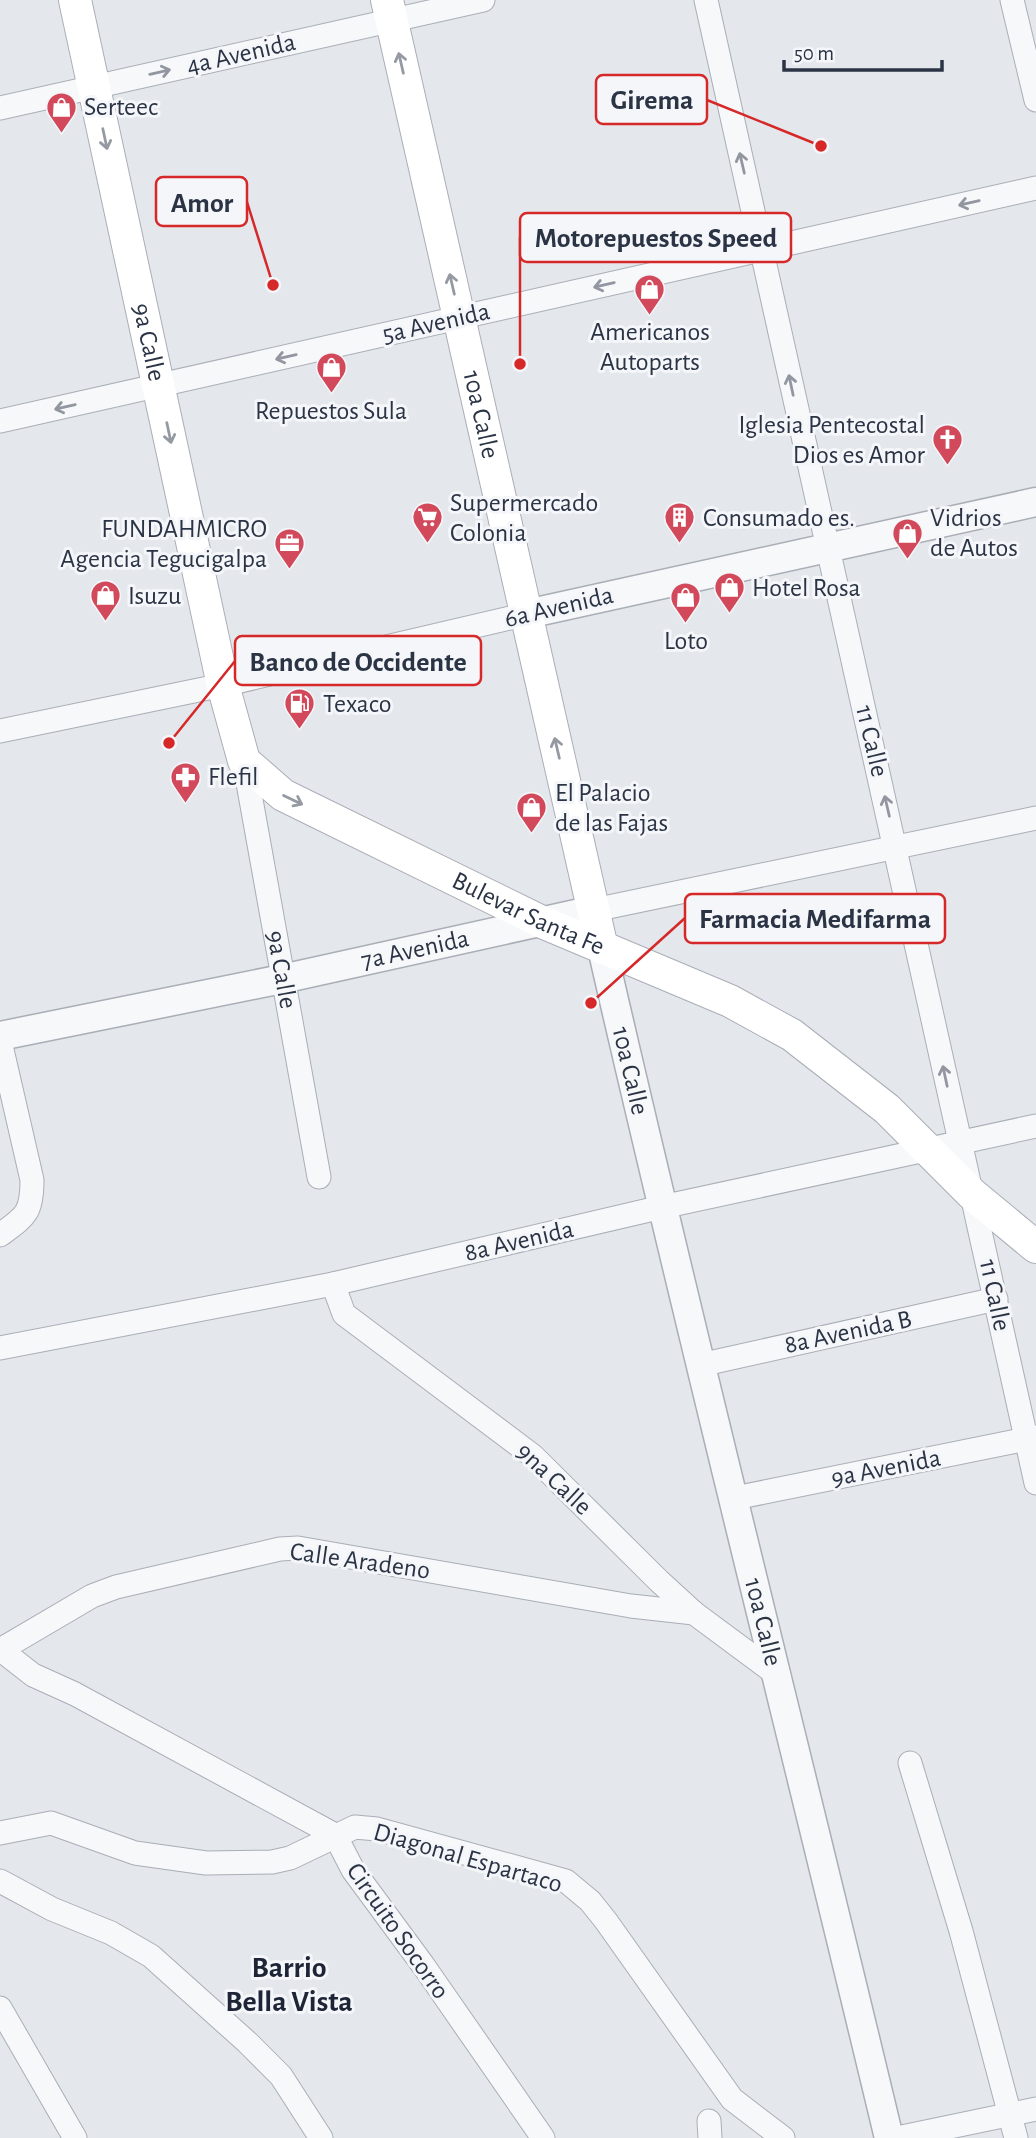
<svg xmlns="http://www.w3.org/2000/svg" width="1036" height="2138" viewBox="0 0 1036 2138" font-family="'Alegreya Sans',sans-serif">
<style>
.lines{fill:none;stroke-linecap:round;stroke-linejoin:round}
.minor-casing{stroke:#a9aeb7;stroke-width:25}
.tertiary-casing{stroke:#a9aeb7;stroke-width:31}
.secondary-casing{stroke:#a9aeb7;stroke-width:34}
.minor{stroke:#f7f8fa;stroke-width:23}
.tertiary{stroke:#f7f8fa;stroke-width:28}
.secondary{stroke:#fff;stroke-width:32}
.oneway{stroke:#959aa2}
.oneway2{stroke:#9196a0}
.labels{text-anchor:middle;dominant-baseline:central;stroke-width:6;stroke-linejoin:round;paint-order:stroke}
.street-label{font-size:26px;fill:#2b3445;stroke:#f4f6f9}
.poi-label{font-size:26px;fill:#2b3445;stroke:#f4f6f9;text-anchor:start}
.quarter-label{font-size:30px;font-weight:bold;fill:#1d2536;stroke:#f4f6f9}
.leader{fill:none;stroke:#d62828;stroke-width:2.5}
.callout-dot{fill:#d62828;stroke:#f4f6f9;stroke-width:2.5}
.callout{fill:#f4f6f9;stroke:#d62828;stroke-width:2.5}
.callout-label{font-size:28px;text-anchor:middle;font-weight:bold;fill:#2b3445}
</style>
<rect width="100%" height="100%" fill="#e4e7ec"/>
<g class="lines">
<defs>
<g id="minor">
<polyline points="706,0 1036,1483"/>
<polyline points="1012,0 1036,100"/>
<polyline points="0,108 483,0"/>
<polyline points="0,421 1036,188"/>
<polyline points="0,731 223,685 527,614"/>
<path id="s1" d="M244 761 319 1177"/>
<polyline points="594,910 1036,818"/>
<path d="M0 1041 32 1180C32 1213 26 1216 0 1235"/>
<polyline points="333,1284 344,1314 533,1456 659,1581 694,1613 779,1676"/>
<polyline points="0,1348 333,1284 662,1207 1036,1126"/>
<polyline points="700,1365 996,1299"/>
<polyline points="735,1498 1036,1437"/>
<polyline points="0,1650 92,1596 116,1587 280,1549 298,1548 631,1606 694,1613"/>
<polyline points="1,1650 33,1675 75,1694 335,1835"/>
<polyline points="910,1763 961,1931 1016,2138"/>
<polyline points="0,1833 51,1823 135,1853 206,1863 272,1862 290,1858 355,1827 377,1829 566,1881 590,1901 606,1921 732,2099 783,2138"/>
<polyline points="335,1835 353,1870 423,1965 543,2138"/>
<polyline points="0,1881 52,1909 111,1933 151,1956 247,2042 281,2076 321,2138"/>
<polyline points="0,2008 75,2138"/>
<polyline points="709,2121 710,2138"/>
<polyline points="897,2138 1036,2109"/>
</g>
<g id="tertiary">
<polyline points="527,614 1036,502"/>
<path id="s2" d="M602 948C693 1346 794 1741 889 2138"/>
<path id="s3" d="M0 1036 282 979 594 910"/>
</g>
<g id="secondary">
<path id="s4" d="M75 0 223 685 244 761 283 795 542 922 730 1001 792 1035 887 1109 972 1194 1036 1247"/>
<path id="s5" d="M387 0 602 948"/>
</g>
</defs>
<use href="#minor" class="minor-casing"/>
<use href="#tertiary" class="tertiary-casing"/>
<use href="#secondary" class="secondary-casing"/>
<use href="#minor" class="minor"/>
<use href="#tertiary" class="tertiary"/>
<use href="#secondary" class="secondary"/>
</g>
<defs><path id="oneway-shaft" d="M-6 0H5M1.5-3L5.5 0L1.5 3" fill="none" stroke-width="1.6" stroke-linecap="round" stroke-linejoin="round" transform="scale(1.75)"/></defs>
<g class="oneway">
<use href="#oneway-shaft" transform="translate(401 63) rotate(-103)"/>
<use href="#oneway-shaft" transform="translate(105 139) rotate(78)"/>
<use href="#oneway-shaft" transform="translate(452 284) rotate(-103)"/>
<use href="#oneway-shaft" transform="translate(169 433) rotate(78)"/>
<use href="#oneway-shaft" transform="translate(557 748) rotate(-103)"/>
<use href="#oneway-shaft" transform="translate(293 800) rotate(26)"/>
</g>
<g class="oneway2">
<use href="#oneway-shaft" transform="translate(160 72) rotate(-13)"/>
<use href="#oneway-shaft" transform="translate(742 163) rotate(-103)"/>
<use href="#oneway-shaft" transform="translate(969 203) rotate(167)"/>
<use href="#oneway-shaft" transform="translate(604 285) rotate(167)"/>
<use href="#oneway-shaft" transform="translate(286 357) rotate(167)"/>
<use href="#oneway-shaft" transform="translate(791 385) rotate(-102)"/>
<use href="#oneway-shaft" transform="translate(65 407) rotate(167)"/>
<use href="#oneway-shaft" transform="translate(887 806) rotate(-103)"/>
<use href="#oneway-shaft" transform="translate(945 1076) rotate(-102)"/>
</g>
<defs>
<symbol id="shop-pin" viewBox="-11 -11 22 30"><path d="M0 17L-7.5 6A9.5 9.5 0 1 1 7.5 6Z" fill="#d1495b" stroke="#f4f6f9"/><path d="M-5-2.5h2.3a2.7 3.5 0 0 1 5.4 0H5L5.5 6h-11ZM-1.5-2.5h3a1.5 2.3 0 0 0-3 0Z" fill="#fff"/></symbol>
<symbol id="church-pin" viewBox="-11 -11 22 30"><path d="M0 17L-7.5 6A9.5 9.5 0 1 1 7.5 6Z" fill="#d1495b" stroke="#f4f6f9"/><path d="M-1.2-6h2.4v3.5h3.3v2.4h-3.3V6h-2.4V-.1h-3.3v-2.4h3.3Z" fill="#fff"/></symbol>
<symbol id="supermarket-pin" viewBox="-11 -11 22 30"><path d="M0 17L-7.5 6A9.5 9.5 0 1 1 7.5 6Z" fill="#d1495b" stroke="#f4f6f9"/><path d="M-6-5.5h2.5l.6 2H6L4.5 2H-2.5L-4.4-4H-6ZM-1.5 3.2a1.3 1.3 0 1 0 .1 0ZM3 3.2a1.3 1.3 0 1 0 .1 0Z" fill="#fff"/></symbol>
<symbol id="building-pin" viewBox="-11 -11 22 30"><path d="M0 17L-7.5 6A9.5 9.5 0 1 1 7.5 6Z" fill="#d1495b" stroke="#f4f6f9"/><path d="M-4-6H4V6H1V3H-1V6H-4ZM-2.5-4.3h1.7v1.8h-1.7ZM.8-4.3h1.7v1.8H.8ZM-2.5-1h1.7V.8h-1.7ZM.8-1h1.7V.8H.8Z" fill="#fff"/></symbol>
<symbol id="office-pin" viewBox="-11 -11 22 30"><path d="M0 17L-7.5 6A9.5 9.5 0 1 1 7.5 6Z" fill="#d1495b" stroke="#f4f6f9"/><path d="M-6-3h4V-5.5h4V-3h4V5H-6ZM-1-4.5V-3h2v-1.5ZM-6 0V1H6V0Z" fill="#fff"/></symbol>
<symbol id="fuel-pin" viewBox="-11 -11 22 30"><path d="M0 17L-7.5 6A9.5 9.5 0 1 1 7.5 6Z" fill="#d1495b" stroke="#f4f6f9"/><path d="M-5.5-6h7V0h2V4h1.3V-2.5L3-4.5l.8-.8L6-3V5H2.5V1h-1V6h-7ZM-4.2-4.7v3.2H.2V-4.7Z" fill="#fff"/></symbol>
<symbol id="pharmacy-pin" viewBox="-11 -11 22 30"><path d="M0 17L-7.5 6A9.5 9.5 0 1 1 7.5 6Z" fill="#d1495b" stroke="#f4f6f9"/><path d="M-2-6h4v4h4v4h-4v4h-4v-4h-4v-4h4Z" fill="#fff"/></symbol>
</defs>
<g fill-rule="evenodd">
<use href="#shop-pin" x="44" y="90" width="35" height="47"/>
<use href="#shop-pin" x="632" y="272" width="35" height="47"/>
<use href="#shop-pin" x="314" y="350" width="35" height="47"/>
<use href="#church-pin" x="930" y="422" width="35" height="47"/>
<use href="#supermarket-pin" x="410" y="500" width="35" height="47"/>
<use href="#building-pin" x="662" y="500" width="35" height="47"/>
<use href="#shop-pin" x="890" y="516" width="35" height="47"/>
<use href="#office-pin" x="272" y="526" width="35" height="47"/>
<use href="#shop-pin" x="712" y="570" width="35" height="47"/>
<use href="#shop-pin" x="88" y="578" width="35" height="47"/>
<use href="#shop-pin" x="668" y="580" width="35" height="47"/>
<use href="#fuel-pin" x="282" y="686" width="35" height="47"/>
<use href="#pharmacy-pin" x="168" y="760" width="35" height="47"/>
<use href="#shop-pin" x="514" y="790" width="35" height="47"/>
</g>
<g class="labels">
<g class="street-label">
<text transform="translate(241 54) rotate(-13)">4a Avenida</text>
<text transform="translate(436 323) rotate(-13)">5a Avenida</text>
<text stroke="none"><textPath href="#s4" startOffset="350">9a Calle</textPath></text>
<text stroke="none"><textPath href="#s5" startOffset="425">10a Calle</textPath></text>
<text transform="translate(559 607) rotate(-13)">6a Avenida</text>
<text transform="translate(872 741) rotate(77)">11 Calle</text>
<text stroke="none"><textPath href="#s4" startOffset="1104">Bulevar Santa Fe</textPath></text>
<text stroke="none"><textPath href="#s3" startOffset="424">7a Avenida</textPath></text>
<text stroke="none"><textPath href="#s1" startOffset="212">9a Calle</textPath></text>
<text stroke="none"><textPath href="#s2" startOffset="126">10a Calle</textPath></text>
<text transform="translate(519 1241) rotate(-13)">8a Avenida</text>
<text transform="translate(995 1295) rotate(78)">11 Calle</text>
<text transform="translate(848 1332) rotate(-12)">8a Avenida B</text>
<text transform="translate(886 1468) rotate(-11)">9a Avenida</text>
<text transform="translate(554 1479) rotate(43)">9na Calle</text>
<text transform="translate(360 1561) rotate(8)">Calle Aradeno</text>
<text stroke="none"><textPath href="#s2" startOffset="693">10a Calle</textPath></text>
<text transform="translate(468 1858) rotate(16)">Diagonal Espartaco</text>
<text transform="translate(398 1931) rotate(55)">Circuito Socorro</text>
</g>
<g class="poi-label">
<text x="84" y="107">Serteec</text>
<text x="650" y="332" text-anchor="middle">Americanos<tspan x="650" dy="30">Autoparts</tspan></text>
<text x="331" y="411" text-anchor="middle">Repuestos Sula</text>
<text x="925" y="425" text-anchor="end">Iglesia Pentecostal<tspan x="925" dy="30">Dios es Amor</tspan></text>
<text x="450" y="503">Supermercado<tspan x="450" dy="30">Colonia</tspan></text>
<text x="703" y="518">Consumado es.</text>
<text x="930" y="518">Vidrios<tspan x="930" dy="30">de Autos</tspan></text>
<text x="267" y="529" text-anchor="end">FUNDAHMICRO<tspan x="267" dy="30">Agencia Tegucigalpa</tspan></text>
<text x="752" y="588">Hotel Rosa</text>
<text x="128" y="596">Isuzu</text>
<text x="686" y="641" text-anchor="middle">Loto</text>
<text x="323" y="704">Texaco</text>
<text x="208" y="777">Flefil</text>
<text x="555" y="793">El Palacio<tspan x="555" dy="30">de las Fajas</tspan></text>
</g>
<g class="quarter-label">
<text x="289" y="1968">Barrio<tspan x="289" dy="34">Bella Vista</tspan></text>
</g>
</g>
<path class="leader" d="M821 146L707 100M273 285L247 202M520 364L520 237M169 743L235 661M591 1003L685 918"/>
<g class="callout-dot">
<circle cx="821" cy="146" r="7"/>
<circle cx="273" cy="285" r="7"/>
<circle cx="520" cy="364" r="7"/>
<circle cx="169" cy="743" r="7"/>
<circle cx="591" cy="1003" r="7"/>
</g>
<g class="callout">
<rect x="596" y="75" width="111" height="49" rx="7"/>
<rect x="156" y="177" width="91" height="49" rx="7"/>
<rect x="520" y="213" width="271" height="49" rx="7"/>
<rect x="235" y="636" width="246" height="49" rx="7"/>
<rect x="685" y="894" width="260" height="49" rx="7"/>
</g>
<g class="callout-label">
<text x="652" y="109">Girema</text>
<text x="202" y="212">Amor</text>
<text x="656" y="247">Motorepuestos Speed</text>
<text x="358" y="671">Banco de Occidente</text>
<text x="815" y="928">Farmacia Medifarma</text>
</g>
<path d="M784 60v10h158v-10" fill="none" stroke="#2b3445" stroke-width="3.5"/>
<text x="794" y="60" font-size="21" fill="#2b3445" stroke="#f4f6f9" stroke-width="5" paint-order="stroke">50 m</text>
</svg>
